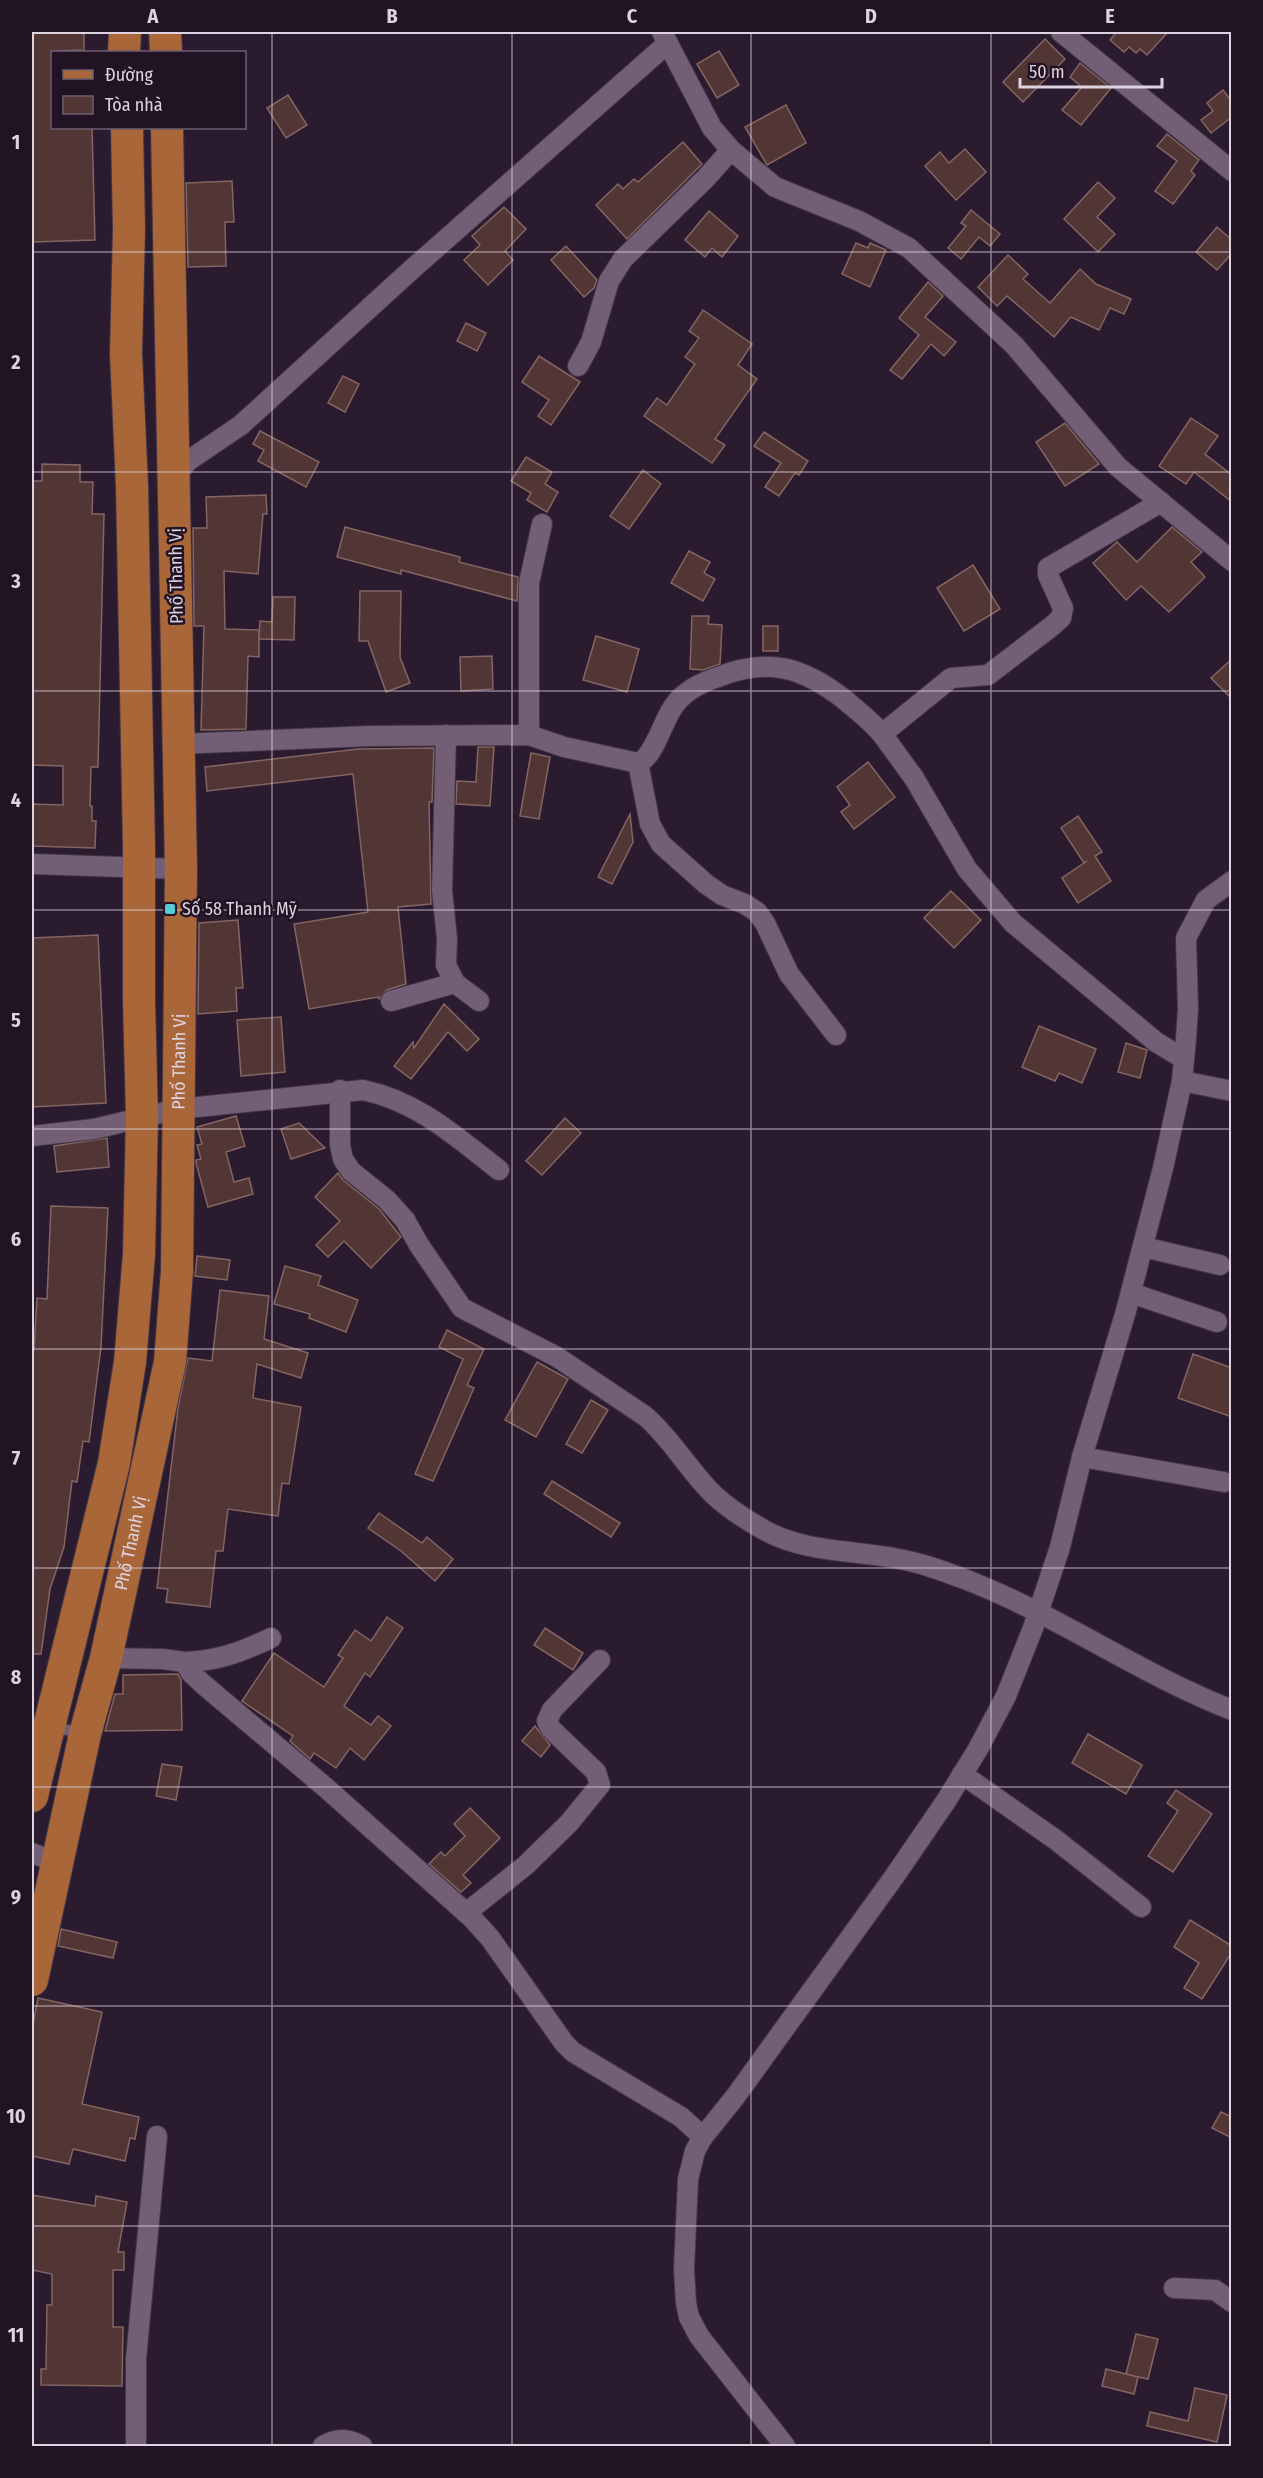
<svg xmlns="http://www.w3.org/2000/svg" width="1263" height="2478" viewBox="0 0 1263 2478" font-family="'Fira Sans Condensed',sans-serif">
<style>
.building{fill:#523535;stroke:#856564;stroke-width:1.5}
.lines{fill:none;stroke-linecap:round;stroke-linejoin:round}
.lane-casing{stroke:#443646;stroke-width:14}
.street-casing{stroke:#443646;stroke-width:22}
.primary-casing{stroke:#443646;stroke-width:34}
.lane{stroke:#725f75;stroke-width:10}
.street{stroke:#725f75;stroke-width:20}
.primary{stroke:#a96639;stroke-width:32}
.grid{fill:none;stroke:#ded3e0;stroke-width:1.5;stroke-opacity:0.55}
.poi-dot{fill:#52ccd5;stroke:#211224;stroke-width:2}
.labels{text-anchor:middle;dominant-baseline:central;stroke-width:5;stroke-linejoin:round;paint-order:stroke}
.street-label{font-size:18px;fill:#ded3e0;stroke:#211224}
.poi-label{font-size:18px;fill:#ded3e0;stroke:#211224;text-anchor:start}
.neatline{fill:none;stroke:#ded3e0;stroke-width:2}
.grid-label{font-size:20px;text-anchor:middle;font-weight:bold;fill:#ded3e0}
</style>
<rect width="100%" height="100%" fill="#2b1b2e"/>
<g class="building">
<polygon points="32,32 84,32 84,50 52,51 52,128 92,128 95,240 32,242"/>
<polygon points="1112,32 1168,32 1147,55 1140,49 1136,53 1129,47 1124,52 1110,40 1115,34"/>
<polygon points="1045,39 1065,59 1023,102 1003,82"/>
<polygon points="719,51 739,85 717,98 697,64"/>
<polygon points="1080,63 1111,88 1081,125 1062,110 1082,87 1070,77"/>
<polygon points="1223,90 1232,102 1232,117 1211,133 1201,120 1213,111 1207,103"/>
<polygon points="288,95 307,125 286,138 267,108"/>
<polygon points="786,105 806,143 767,165 745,127"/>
<polygon points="1167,134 1199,160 1191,171 1195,175 1173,204 1155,191 1177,161 1157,146"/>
<polygon points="683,142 702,164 627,239 596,205 618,184 623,189 634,179 638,182"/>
<polygon points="965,149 986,172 956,200 925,166 940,152 949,163"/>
<polygon points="232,181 234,222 225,222 226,266 188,267 186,183"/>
<polygon points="1098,182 1115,198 1097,217 1115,234 1098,252 1064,219"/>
<polygon points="504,207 526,229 505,251 513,260 488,285 464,260 480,245 472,236"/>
<polygon points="971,210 1000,234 990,246 979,237 961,259 948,248 966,226 961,223"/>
<polygon points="709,211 738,236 722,257 712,248 705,257 685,240"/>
<polygon points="1217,227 1232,240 1232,253 1217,270 1196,252"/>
<polygon points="856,243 868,248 870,243 886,250 870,287 842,274"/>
<polygon points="566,246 597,280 594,288 584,297 551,260"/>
<polygon points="1008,255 1028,274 1023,279 1050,303 1080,269 1096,284 1131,299 1124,314 1110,308 1099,330 1071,317 1054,337 1007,296 997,306 978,287"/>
<polygon points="928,282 943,296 925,317 956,342 944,356 931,344 902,379 890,370 919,335 899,318"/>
<polygon points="703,310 752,344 738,365 757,379 715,439 725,445 712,463 644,416 657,398 667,405 695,364 685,357 699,338 689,331"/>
<polygon points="466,323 486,333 477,351 457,341"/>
<polygon points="539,356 580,382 551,425 538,416 549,400 522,382"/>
<polygon points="343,376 359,384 345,412 328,403"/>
<polygon points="1191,418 1218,436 1205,454 1232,475 1232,502 1194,472 1186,484 1159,466"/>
<polygon points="1065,423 1099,464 1065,486 1036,442"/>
<polygon points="260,431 319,462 306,487 258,461 264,450 253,444"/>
<polygon points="764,432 808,461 799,475 795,473 779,496 765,487 781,463 754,446"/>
<polygon points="526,457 552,472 545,484 558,492 547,512 527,500 531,493 511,481"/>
<polygon points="42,464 80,465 80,482 93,482 92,514 104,514 98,767 91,767 90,806 92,806 92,821 96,821 95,848 32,846 32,804 63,805 63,766 32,765 32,481 42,481"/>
<polygon points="643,470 661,484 629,529 610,516"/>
<polygon points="266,495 267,514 263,514 258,574 224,571 225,629 259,630 259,657 248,656 246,729 201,730 204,626 194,626 193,528 207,528 206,497"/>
<polygon points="345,527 460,557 459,562 518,577 517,601 401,570 401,574 337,557"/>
<polygon points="1172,527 1202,552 1191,562 1205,577 1169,612 1141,586 1126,600 1093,563 1117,542 1137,562"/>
<polygon points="689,551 710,562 704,573 715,579 703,601 671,583"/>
<polygon points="973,565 1000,609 964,631 937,588"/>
<polygon points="360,591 401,591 400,657 410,683 386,692 368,641 359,641"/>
<polygon points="273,597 295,597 294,640 259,639 260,621 272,622"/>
<polygon points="692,616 709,616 708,624 722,625 720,664 703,670 690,669"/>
<rect x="763" y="626" width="15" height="25"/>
<polygon points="596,636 639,649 627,692 583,680"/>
<polygon points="492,656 493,689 461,691 460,657"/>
<polygon points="1232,659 1232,699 1211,678"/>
<polygon points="478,747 494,747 490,806 456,804 457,781 476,782"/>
<polygon points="434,748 432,802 429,802 431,904 398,907 406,984 387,990 379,999 378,997 309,1009 294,924 368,912 353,774 207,791 205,767 358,749"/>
<polygon points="531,753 550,757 539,819 520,816"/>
<polygon points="868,762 895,797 854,829 841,812 850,805 837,787"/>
<polygon points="630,814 633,842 612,884 598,877"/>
<polygon points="1078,816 1102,852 1095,856 1111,881 1078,903 1062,878 1087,861 1084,863 1061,828"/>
<polygon points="951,891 981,920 954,948 924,918"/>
<polygon points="238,920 243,988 236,988 237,1011 198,1014 199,923"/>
<polygon points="98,935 106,1103 32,1107 32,938"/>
<polygon points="444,1004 479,1039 467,1051 448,1032 411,1079 394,1066 413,1042 414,1048"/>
<polygon points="281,1017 285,1072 241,1076 237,1020"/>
<polygon points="1039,1026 1096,1049 1082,1083 1059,1073 1055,1081 1022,1067"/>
<polygon points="1126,1043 1147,1050 1140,1078 1118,1072"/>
<polygon points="236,1116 245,1146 226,1152 234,1182 249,1178 253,1194 208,1207 196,1163 196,1160 201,1159 197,1145 202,1144 197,1127"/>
<polygon points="565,1118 581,1133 542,1175 526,1161"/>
<polygon points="299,1123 325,1148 291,1159 281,1129"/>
<polygon points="107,1138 109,1167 57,1172 54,1146"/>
<polygon points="338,1173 343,1180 379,1209 401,1237 371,1268 344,1241 328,1257 316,1245 340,1221 315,1197"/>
<polygon points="51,1206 108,1208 101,1347 89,1442 83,1441 77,1482 72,1481 64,1547 50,1589 41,1654 32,1654 32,1350 34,1350 37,1298 47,1299"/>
<polygon points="197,1256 230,1260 227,1280 195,1276"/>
<polygon points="285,1266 321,1276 318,1285 358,1300 346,1332 309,1318 310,1314 274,1304"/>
<polygon points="220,1290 269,1296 264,1339 308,1353 301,1378 257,1364 253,1398 301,1407 289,1484 282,1483 278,1516 228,1509 223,1551 216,1551 210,1607 166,1602 168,1589 157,1588 178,1408 188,1358 212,1361"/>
<polygon points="447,1330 484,1349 467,1385 474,1388 433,1481 415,1474 463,1359 439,1347"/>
<polygon points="1193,1354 1232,1368 1232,1417 1178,1398"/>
<polygon points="537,1362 568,1379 536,1437 505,1420"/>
<polygon points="591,1400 608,1410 582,1453 566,1444"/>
<polygon points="552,1481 620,1523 611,1537 544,1494"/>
<polygon points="379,1513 422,1543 427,1537 453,1559 435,1581 401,1551 368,1528"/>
<polygon points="387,1617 403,1628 370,1677 365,1673 344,1706 371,1725 378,1716 391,1726 364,1760 350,1748 336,1768 314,1753 310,1759 290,1741 293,1736 242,1701 274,1653 324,1687 343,1658 338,1655 355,1630 371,1641"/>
<polygon points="545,1628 583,1653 573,1670 534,1645"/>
<polygon points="178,1674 181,1680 182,1730 105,1731 115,1694 123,1694 123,1675"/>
<polygon points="535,1726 550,1745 541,1757 522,1741"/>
<polygon points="1088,1734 1142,1765 1126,1794 1072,1763"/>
<polygon points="162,1764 182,1767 176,1800 156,1796"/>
<polygon points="1176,1790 1212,1814 1173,1872 1148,1856 1178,1811 1167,1803"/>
<polygon points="470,1808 500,1838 463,1875 471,1883 461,1892 429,1864 441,1852 445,1856 465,1836 454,1824"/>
<polygon points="1190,1920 1232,1946 1232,1952 1202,1999 1184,1988 1199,1963 1174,1947"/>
<polygon points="61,1929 117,1942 113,1958 58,1946"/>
<polygon points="38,1998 102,2012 82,2104 139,2117 135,2139 130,2138 125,2161 73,2149 69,2164 32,2156 32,2029"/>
<polygon points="1221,2112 1232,2117 1232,2138 1212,2128"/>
<polygon points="32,2195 95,2206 96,2196 127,2202 118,2252 124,2252 124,2270 113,2270 113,2327 123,2327 122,2386 41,2385 41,2369 46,2369 47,2305 52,2305 52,2274 32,2270"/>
<polygon points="1136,2334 1158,2339 1148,2379 1138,2377 1134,2394 1102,2386 1106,2369 1138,2377 1126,2374"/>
<polygon points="1195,2388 1227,2395 1217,2442 1147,2426 1150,2412 1188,2421"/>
</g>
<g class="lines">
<defs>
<polyline id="lane" points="32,1723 82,1733"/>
<g id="street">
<polyline points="662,32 712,128 731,150 775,187 859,221 909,248 1014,345 1118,467 1232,561"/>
<polyline points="1061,32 1232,171"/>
<polyline points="578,366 591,342 609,281 623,259 706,178 731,150"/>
<polyline points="175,476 188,461 241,425 410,271 668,43"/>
<polyline points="882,734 914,778 967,869 1013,923 1156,1042 1184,1059"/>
<polyline points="446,735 442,890 447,939 446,965 455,983 479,1001"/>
<polyline points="529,735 529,583 542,524"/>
<path d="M178 744 370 736 529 735 564 747 638 763C655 757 663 718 676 703 686 690 703 682 718 677 769 657 803 667 845 700 858 711 871 721 882 734L951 678 988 675 1052 626 1061 618 1063 608 1048 575V568L1161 502"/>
<polyline points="638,763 650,824 661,844 706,884 722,895 745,904 757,912 765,923 789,974 836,1035"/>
<polyline points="32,864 181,869"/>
<polyline points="391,1001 455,983"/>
<polyline points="1182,1081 1232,1091"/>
<path d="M340 1090V1145L343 1159 351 1171 387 1200 405 1220 419 1245 462 1308 557 1357 645 1416C672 1439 689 1471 714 1495 729 1509 748 1521 766 1531 805 1552 851 1550 894 1558 919 1562 943 1571 967 1580 1059 1616 1140 1674 1232 1710"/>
<path d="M32 1136 94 1129 178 1109 363 1090C419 1102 455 1136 499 1170"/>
<polyline points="1143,1247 1220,1265"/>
<polyline points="1131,1293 1217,1322"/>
<polyline points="1082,1457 1224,1482"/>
<polyline points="106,1658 162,1659 185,1662 191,1673 204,1685 325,1787 472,1918 490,1938 564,2043 573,2052 681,2117 703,2137"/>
<path d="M185 1662C217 1661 242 1652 271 1638"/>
<polyline points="962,1774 1056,1840 1141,1907"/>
<polyline points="32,1853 58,1863"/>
<polyline points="466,1913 526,1865 569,1823 600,1785 596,1772 551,1729 547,1721 552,1710 600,1660"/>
<polyline points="1174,2288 1215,2290 1232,2302"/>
<polyline points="136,2446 136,2359 157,2136"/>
<path d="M323 2446C337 2438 347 2438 362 2446"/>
<polyline points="785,2446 699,2336 689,2317 686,2303 684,2269 688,2179 695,2151 702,2138 735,2097 894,1877 946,1801 978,1749 1006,1696 1033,1628 1060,1547 1082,1457 1126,1311 1163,1168 1182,1081 1186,1039 1188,1009 1186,938 1206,900 1232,881"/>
</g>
<g id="primary">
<polyline points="165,32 166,52"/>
<polyline points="124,52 125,32"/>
<polyline points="32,1796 114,1463 130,1362 139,1254 142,1117 139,1001 139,847 132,486 126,354 129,229 127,128"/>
<path id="s1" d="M32 1980 85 1734 106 1658 170 1362 177 1271 181 869 167 128"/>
</g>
</defs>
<use href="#lane" class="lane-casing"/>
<use href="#street" class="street-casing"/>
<use href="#primary" class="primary-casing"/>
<use href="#lane" class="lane"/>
<use href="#street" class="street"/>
<use href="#primary" class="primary"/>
</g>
<path class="grid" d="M272 32V2446M512 32V2446M751 32V2446M991 32V2446M32 252H1232M32 472H1232M32 691H1232M32 910H1232M32 1129H1232M32 1349H1232M32 1568H1232M32 1787H1232M32 2006H1232M32 2226H1232"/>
<rect class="poi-dot" x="164" y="903" width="12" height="12" rx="3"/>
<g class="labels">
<g class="street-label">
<text transform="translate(176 576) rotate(-91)">Phố Thanh Vị</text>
<text stroke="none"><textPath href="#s1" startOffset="934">Phố Thanh Vị</textPath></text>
<text stroke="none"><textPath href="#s1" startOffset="448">Phố Thanh Vị</textPath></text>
</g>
<g class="poi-label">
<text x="182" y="909">Số 58 Thanh Mỹ</text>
</g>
</g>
<rect width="1263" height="2478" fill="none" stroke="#211224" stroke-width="66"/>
<rect x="51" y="51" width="195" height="78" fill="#211224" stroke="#6d5f6f" stroke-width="1.5"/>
<rect x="63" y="70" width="30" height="9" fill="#a96639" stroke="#6d5f6f" stroke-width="1.5"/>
<text x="105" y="81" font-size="18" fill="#ded3e0">Đường</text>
<rect x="63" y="96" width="30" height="18" fill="#523535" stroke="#6d5f6f" stroke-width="1.5"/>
<text x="105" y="111" font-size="18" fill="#ded3e0">Tòa nhà</text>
<path d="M1020 78v9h142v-9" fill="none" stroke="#ded3e0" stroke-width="3"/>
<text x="1029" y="78" font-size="18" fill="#ded3e0" stroke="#211224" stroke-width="4.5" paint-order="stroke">50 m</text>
<rect x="33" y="33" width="1197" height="2412" class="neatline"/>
<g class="grid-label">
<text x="153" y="23">A</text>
<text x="392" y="23">B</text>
<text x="632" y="23">C</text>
<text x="871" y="23">D</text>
<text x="1110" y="23">E</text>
<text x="16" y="149">1</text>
<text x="16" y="369">2</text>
<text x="16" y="588">3</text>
<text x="16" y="807">4</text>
<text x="16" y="1027">5</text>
<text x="16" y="1246">6</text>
<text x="16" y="1465">7</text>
<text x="16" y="1684">8</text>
<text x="16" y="1904">9</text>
<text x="16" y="2123">10</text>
<text x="16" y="2342">11</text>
</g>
</svg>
